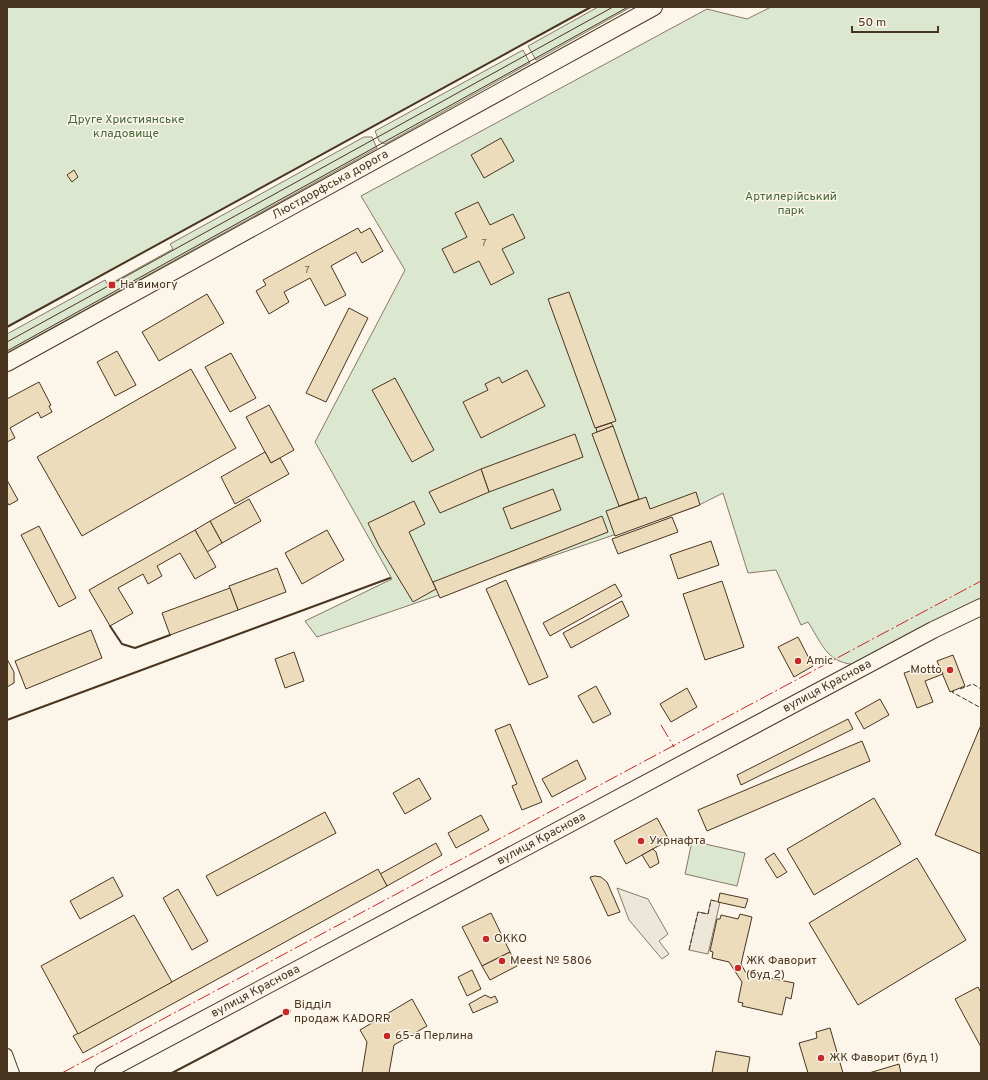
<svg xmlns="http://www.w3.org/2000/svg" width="988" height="1080" viewBox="0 0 988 1080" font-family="Overpass,sans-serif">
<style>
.green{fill:#dce7d0;stroke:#887966}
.parking{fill:#ede7d9;stroke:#887966}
.building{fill:#ecdcbc;stroke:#4a3520}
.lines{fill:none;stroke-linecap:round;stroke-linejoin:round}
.street-casing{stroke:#4a3520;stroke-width:12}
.primary-casing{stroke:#4a3520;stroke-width:18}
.street{stroke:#fbf6e9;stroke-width:10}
.primary{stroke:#fbf6e9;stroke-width:16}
.tram{stroke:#4a3520;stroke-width:1}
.fence{stroke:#4a3520;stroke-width:1;stroke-dasharray:5 2;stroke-linecap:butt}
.wall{stroke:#4a3520;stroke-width:2}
.power{stroke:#c62828;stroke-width:1;stroke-dasharray:14 3 2 3;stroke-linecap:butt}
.poi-dot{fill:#c62828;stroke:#fbf6e9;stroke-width:1.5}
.labels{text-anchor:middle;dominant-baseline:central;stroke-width:3;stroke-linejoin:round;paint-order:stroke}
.number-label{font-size:10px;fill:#725f47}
.park-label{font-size:12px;fill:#436837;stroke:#fbf6e9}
.street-label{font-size:12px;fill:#4a3520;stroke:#fbf6e9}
.poi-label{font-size:12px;fill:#4a3520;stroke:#fbf6e9;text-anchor:start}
</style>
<rect width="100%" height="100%" fill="#fbf6e9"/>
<g class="green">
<polygon points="7,7 591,7 7,327"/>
<polygon points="598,7 631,7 536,60 528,46"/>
<path d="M771 7H981V604L860 665C827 664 824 647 808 622L801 625 776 570 748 573 723 493 695 507 317 637 305 621 392 579 315 442 405 270 361 196 707 9 747 19Z"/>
<polygon points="523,50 530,63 385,144 379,141 375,131"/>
<polygon points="364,137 372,137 377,148 7,353 7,334 105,280 108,285 173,249 170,244"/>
<polygon points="692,841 745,853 737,886 685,874"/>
</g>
<g class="parking">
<polygon points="617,888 648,899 668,934 659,941 669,954 662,959 629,920"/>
<polygon points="711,900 720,902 708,954 689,950 698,912 708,914"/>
</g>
<g class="building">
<polygon points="501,138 514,161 484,178 471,155"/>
<polygon points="74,170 78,177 72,182 67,175"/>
<polygon points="478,202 490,225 513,214 525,238 502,249 514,273 491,285 479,261 454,273 442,249 467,237 455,213"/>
<polygon points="358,228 361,233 370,228 383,251 362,263 356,252 331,266 346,295 325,306 310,278 284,292 289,302 269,314 256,291 266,285 263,280"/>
<polygon points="569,292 616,421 595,428 548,299"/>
<polygon points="207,294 224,323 159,361 142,332"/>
<polygon points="349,308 368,318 326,402 306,393"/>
<polygon points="117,351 136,385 115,396 97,362"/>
<polygon points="231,353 256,398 230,412 205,367"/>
<polygon points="191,369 236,448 82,536 37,457"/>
<polygon points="527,370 545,406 481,438 463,402 488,390 485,384 499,377 502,383"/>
<polygon points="395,378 434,450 412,462 372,390"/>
<polygon points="39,382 51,405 49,406 52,412 41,418 38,412 10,428 15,438 7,442 7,399"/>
<polygon points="269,405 294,450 271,463 246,417"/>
<polygon points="611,423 613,426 597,432 596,428"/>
<polygon points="613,426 639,499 619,506 592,434"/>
<polygon points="575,434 583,457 489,492 481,469"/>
<polygon points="265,452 271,463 280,458 289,474 235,504 221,477"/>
<polygon points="481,469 489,492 440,513 429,492"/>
<polygon points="7,480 18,500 9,505 7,502"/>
<polygon points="553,489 561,510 511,529 503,508"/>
<polygon points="696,492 700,505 615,536 606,511 646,497 650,509"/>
<polygon points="249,499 261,521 222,543 210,521"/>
<polygon points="414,501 425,524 409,532 436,589 413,602 379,546 368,523"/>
<polygon points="602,516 608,532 440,598 433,582"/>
<polygon points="672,517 678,532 618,554 612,539"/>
<polygon points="210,521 222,543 207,552 195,530"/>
<polygon points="39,526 76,598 59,607 21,535"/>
<polygon points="195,530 216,567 195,579 180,553 157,566 162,576 148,584 143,574 118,588 133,613 110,626 89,590"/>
<polygon points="327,530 344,560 302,584 285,553"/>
<polygon points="711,541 719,565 678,579 670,555"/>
<polygon points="277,568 286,592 238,610 229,586"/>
<polygon points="506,580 548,677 529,685 486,589"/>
<polygon points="722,581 744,647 705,660 683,594"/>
<polygon points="615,584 622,596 550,636 543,623"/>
<polygon points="230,588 238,610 170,635 162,613"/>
<polygon points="622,601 629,616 571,648 563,633"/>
<polygon points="91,630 102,658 26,689 15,661"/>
<polygon points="798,637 813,666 794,677 778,647"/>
<polygon points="294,652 304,681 285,688 275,659"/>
<polygon points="953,655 965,686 950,692 937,661"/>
<polygon points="7,659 14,672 14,683 7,687"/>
<polygon points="940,666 943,674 925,681 933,702 917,708 904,673 919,668 922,673"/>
<polygon points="596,686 611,714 593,723 578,696"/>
<polygon points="687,688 697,707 671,722 660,704"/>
<polygon points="880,699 889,715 864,729 855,713"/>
<polygon points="848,719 853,729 741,785 737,775"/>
<polygon points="510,724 542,802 522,810 512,786 517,784 495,730"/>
<polygon points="981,725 981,854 935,835"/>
<polygon points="862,741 870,761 707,831 698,810"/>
<polygon points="577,760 586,779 552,797 542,779"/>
<polygon points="419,778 431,799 405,814 393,793"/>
<polygon points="874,798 901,844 814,895 787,849"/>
<polygon points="325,812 336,833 217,896 206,876"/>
<polygon points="481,815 489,830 456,848 448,833"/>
<polygon points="657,818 669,840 626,864 614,841"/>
<polygon points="436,843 442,855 387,886 380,874"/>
<polygon points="653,849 656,852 659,863 650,868 642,855"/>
<polygon points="774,853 787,872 777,878 765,859"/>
<polygon points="917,858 966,940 858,1005 809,923"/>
<polygon points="378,869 387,886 83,1053 73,1036"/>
<polygon points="595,876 601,877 607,882 620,912 608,916 590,877"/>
<polygon points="113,877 123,896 80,919 70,901"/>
<polygon points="178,889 208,941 192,950 163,898"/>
<polygon points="720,893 748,899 745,908 718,902"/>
<polygon points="491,913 510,952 482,966 462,927"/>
<polygon points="740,914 752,917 741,964 746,973 794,983 791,999 786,997 782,1015 742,1006 743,1003 738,1002 742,982 729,962 712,958 713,952 710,951 717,919 720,919 721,915 738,919"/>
<polygon points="134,915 172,982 78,1034 41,966"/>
<polygon points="510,952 517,966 490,980 482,966"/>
<polygon points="472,970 481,989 467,996 458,977"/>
<polygon points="978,987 981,993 981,1047 955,999"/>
<polygon points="485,995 491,998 495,996 498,1002 473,1013 469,1004"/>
<polygon points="412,999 427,1026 394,1045 389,1073 362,1073 367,1042 360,1030"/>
<polygon points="830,1028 843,1073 808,1073 799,1043 817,1038 816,1032"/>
<polygon points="716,1051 750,1057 747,1073 712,1073"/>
<polygon points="899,1064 901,1073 869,1073"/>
</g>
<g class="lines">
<defs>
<polyline id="street" points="7,1054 14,1073"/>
<g id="primary">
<path id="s1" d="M7 363 654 7"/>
<path id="s2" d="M103 1073 933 630 981 607"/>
</g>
</defs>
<use href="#street" class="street-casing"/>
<use href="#primary" class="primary-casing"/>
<use href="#street" class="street"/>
<use href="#primary" class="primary"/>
<g class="tram">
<polyline points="7,342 613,7"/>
<polyline points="7,351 628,7"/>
</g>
<g class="fence">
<polyline points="960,689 973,684 981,689"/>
<polyline points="954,691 952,692 981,708"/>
<polyline points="689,950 698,912 708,914 711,900 719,902"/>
</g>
<g class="wall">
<polyline points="7,327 591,7"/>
<polyline points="110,626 122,644 135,648 170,635"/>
<polyline points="7,720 390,578"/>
<polyline points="172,1073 290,1011"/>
</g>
<g class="power">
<polyline points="661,725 674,747"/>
<polyline points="62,1073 981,581"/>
</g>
</g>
<g class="poi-dot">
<rect x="108" y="281" width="8" height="8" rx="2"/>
<circle cx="798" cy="661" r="4"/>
<circle cx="950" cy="670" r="4"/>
<circle cx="641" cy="841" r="4"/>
<circle cx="486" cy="939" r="4"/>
<circle cx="502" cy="961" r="4"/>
<circle cx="738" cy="968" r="4"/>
<circle cx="286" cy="1012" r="4"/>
<circle cx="387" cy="1036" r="4"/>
<circle cx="821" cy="1058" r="4"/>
</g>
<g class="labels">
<g class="number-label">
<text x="484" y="243">7</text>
<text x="307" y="270">7</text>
</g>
<g class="park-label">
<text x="126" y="120">Друге Християнське<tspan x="126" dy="14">кладовище</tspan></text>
<text x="791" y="197">Артилерійський<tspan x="791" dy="14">парк</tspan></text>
</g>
<g class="street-label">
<text stroke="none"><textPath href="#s1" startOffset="369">Люстдорфська дорога</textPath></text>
<text stroke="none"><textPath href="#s2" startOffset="821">вулиця Краснова</textPath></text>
<text stroke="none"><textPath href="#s2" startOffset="497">вулиця Краснова</textPath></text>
<text stroke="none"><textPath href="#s2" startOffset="173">вулиця Краснова</textPath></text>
</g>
<g class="poi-label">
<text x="120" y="285">На вимогу</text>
<text x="806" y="661">Amic</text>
<text x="942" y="670" text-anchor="end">Motto</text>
<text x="649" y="841">Укрнафта</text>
<text x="494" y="939">ОККО</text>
<text x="510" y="961">Meest № 5806</text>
<text x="746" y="961">ЖК Фаворит<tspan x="746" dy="14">(буд 2)</tspan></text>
<text x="294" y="1005">Відділ<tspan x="294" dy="14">продаж KADORR</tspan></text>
<text x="395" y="1036">65-а Перлина</text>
<text x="829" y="1058">ЖК Фаворит (буд 1)</text>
</g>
</g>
<rect width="988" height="1080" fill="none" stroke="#4a3520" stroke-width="16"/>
<path d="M852 26v6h86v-6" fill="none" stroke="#4a3520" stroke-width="2"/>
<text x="858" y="26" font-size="12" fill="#4a3520" stroke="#fbf6e9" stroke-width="3" paint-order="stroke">50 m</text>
</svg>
